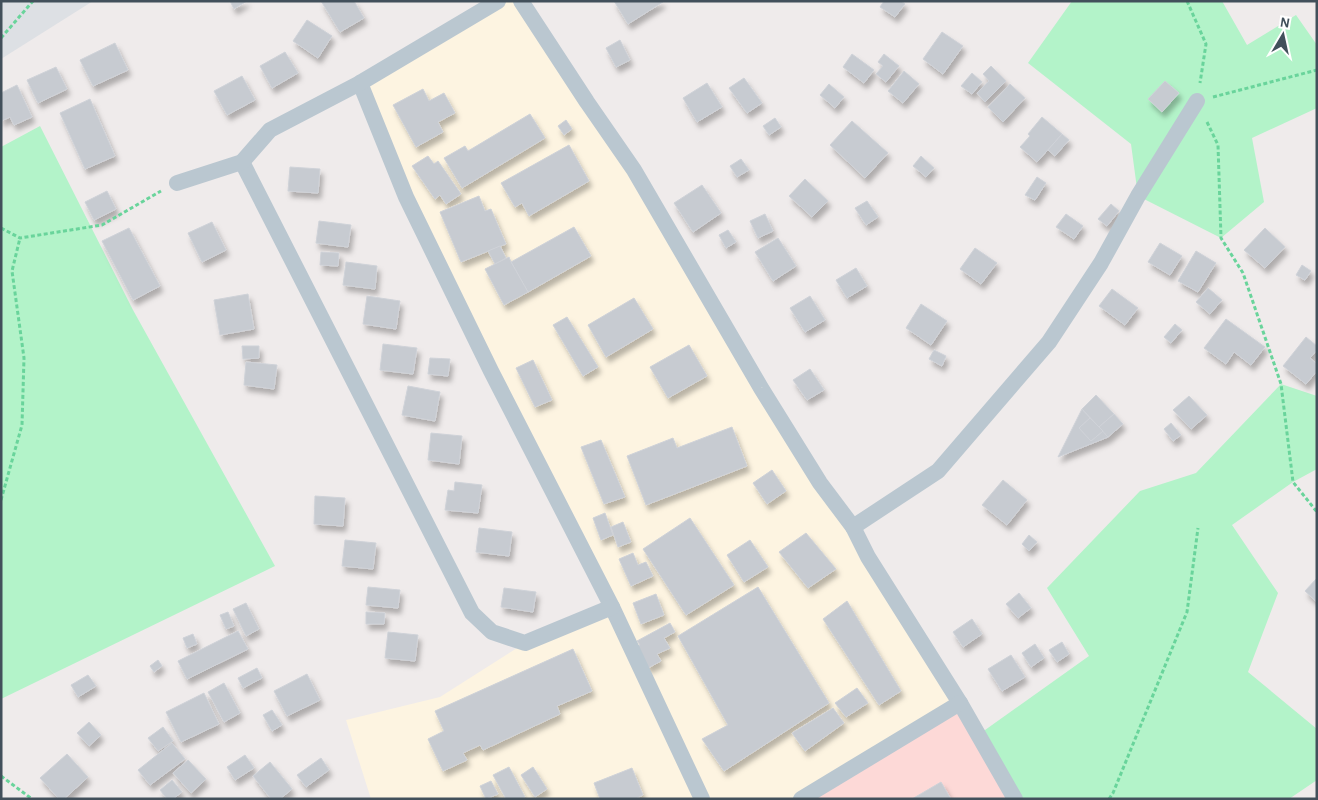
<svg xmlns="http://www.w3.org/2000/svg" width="1318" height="800" viewBox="0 0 1318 800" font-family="'Alegreya Sans',sans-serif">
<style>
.commercial{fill:#fdf4e1}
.medical{fill:#fdd9d7}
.airport{fill:#dde0e4}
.green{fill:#b3f3c9}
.building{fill:#c7cbd1;stroke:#cfd2d8;filter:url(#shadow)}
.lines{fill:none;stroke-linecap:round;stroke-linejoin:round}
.path{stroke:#69d49b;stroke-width:3;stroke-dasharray:4 2.5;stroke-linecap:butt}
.street{stroke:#bac7d0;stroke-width:16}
</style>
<defs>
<filter id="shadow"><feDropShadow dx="3" dy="5.5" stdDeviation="2.5" flood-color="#0004"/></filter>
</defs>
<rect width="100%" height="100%" fill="#efebeb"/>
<polygon class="commercial" points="498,1 521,1 960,703 801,799 371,799 346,720 440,697 525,643 612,607 491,371 360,83"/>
<polygon class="medical" points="960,703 1015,799 801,799"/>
<polygon class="airport" points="1,1 93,1 1,59"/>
<g class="green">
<polygon points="1072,1 1222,1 1247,45 1296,15 1317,45 1317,108 1252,138 1264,202 1221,238 1138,196 1131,144 1028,63"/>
<polygon points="40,126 133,310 275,566 1,699 1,147"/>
<polygon points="1281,384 1317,396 1317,469 1293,482 1232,525 1278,593 1248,672 1317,729 1317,780 1289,799 1015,799 978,735 1089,656 1047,588 1140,491 1196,473"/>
</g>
<g class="building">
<polygon points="230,1 247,1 234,9"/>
<polygon points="321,1 354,1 364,18 340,32"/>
<polygon points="614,1 662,1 663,2 628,24"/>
<polygon points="884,1 901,1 905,4 895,17 880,7"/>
<polygon points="307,20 332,36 318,58 293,41"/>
<polygon points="942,32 963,46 943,74 923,59"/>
<polygon points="620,40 630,60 616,67 606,48"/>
<polygon points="115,43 128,70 93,86 80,60"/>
<polygon points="285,52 298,73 272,88 260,66"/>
<polygon points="852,54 874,70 864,83 843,67"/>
<polygon points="884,54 899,66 886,82 876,74 883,66 878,62"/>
<polygon points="991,66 1006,81 985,102 977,93 989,81 983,74"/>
<polygon points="56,67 67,89 38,103 27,80"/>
<polygon points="904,71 919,84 903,103 888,91"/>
<polygon points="972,73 982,82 972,94 961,86"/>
<polygon points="242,76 255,100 227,115 214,91"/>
<polygon points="744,78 762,103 747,113 729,88"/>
<polygon points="1165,81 1179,93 1162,112 1148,99"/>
<polygon points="707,83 722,107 697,122 683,98"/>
<polygon points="829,84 844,97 835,108 820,95"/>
<polygon points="1010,84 1025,98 1003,122 988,107"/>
<polygon points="17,85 32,117 14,125 10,117 1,121 1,93"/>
<polygon points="423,89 429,101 444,93 455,113 438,122 443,132 416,147 393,105"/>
<polygon points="90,99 115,156 85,169 60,113"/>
<polygon points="530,114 545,138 462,188 444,158 465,146 468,151"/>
<polygon points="1042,117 1062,134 1037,162 1020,147 1030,136 1028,134"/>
<polygon points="775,118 781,127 769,135 763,126"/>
<polygon points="566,120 572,129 564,135 558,126"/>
<polygon points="852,121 888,153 865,178 830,145"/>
<polygon points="1062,134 1069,140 1055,156 1048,150"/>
<polygon points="569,145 589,181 529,216 522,203 515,207 501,183"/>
<polygon points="428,156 434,164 438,161 461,194 446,204 440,195 435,199 412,166"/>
<polygon points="921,156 934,168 926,177 913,166"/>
<polygon points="741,159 749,170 737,177 730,166"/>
<polygon points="290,167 320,169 318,193 288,191"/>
<polygon points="1037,177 1046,183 1035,200 1025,195"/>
<polygon points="805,179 828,201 812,217 789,196"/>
<polygon points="702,185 721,213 693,232 674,203"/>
<polygon points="107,191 116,209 94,220 85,202"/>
<polygon points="479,196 485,211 491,209 506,244 461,262 440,212"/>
<polygon points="867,201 878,217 866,225 855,208"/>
<polygon points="1111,204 1119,211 1107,226 1098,219"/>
<polygon points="765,214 773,231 758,238 750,221"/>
<polygon points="1066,214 1083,226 1074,239 1056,227"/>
<polygon points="319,221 351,225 348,247 316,243"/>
<polygon points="212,222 226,250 202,262 188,233"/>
<polygon points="574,227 591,256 528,292 511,262"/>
<polygon points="129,228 160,286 133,300 102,241"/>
<polygon points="1265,228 1285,247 1265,268 1244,250"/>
<polygon points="728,230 736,242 726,248 719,235"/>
<polygon points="778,238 796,266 773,281 755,252"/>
<polygon points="1160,243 1182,256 1170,275 1148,262"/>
<polygon points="500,246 506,258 495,264 488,251"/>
<polygon points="975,248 997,263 981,284 960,269"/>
<polygon points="1196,251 1216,263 1198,292 1178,281"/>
<polygon points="321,252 339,253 338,266 320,265"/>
<polygon points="509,257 511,262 528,292 504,305 485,269"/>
<polygon points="346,262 377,266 375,289 343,285"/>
<polygon points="1302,265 1311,271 1305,280 1296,275"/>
<polygon points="856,268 867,286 847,298 836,280"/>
<polygon points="1208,288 1222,300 1210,314 1196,302"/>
<polygon points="1112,289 1138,308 1125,325 1099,306"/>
<polygon points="248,294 254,329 220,335 214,300"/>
<polygon points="367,296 400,301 396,329 363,324"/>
<polygon points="810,296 825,320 805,332 790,308"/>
<polygon points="634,298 653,329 606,357 588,325"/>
<polygon points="921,304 947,321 931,345 906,328"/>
<polygon points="567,317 598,367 583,376 553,325"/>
<polygon points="1226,319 1265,347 1251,365 1234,352 1226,364 1204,348"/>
<polygon points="1175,324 1182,330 1171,343 1164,337"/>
<polygon points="1306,337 1317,346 1317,350 1310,358 1317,364 1317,371 1306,384 1283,366"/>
<polygon points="383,344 417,348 413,374 380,370"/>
<polygon points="689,345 707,376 668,398 650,367"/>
<polygon points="242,346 259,346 259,358 243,359"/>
<polygon points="934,350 946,356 942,366 929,359"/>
<polygon points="430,358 450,359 448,376 428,374"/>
<polygon points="533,360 552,400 535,407 516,368"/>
<polygon points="246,362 277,365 274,389 244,385"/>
<polygon points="810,369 824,390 807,400 793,380"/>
<polygon points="408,386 440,392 435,421 402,415"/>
<polygon points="1096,395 1114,414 1099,427 1082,409"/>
<polygon points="1189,396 1207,415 1191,429 1173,410"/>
<polygon points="1082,409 1090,418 1079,428 1091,441 1103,431 1108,437 1058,457"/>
<polygon points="1114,414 1123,424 1108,437 1099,427"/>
<polygon points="1090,418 1103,431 1091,441 1079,428"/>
<polygon points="1171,423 1181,435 1173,441 1164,429"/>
<polygon points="732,427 747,466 646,505 627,456 673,438 677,448"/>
<polygon points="431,433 462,436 459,464 428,460"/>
<polygon points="601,440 625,497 604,504 581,447"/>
<polygon points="772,470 786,491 767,504 753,483"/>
<polygon points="1003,480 1027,500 1007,525 982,505"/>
<polygon points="455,482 482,485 478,513 445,510 448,490 454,491"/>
<polygon points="315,496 345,498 343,526 314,524"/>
<polygon points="605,513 613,535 601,540 593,518"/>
<polygon points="690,518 734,585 686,615 643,549"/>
<polygon points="623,522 631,542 618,547 611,527"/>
<polygon points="479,528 512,532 509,556 476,552"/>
<polygon points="806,533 836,569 808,588 779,552"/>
<polygon points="1029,535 1037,542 1029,551 1022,544"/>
<polygon points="345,540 376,543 373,569 342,566"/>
<polygon points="750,540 768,567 744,582 727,555"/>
<polygon points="633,553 638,565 646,562 653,576 631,586 619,559"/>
<polygon points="1317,578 1317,602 1305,591"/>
<polygon points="368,587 400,590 398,608 366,605"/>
<polygon points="758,587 829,703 724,771 702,739 728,725 678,636"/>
<polygon points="504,588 536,592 533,612 501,607"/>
<polygon points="1019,593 1031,608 1018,618 1006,604"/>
<polygon points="656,594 664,615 641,624 633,603"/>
<polygon points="847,601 901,691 879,705 823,619"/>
<polygon points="246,603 259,629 246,636 233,609"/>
<polygon points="228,612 234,626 226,629 220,615"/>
<polygon points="366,612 385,613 384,624 366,624"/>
<polygon points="972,619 982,634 963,647 953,632"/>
<polygon points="670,623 675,632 664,638 670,648 657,654 661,661 648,668 637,646 640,645 637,641"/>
<polygon points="238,631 248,649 187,679 178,661"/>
<polygon points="388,632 418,635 415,661 385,658"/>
<polygon points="193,634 197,644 187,648 183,638"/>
<polygon points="1062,642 1069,654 1057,662 1049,650"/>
<polygon points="1035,644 1044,658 1031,667 1022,653"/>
<polygon points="573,649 592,691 557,706 560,714 483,750 480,745 463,753 467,760 443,771 428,739 444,731 435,711"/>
<polygon points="1011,655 1025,677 1002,691 988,669"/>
<polygon points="158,660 162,666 154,672 150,666"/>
<polygon points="257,668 262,678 243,688 238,678"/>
<polygon points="307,674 320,700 287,716 274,691"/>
<polygon points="88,675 96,686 78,697 71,685"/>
<polygon points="224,683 240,713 224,722 208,692"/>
<polygon points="857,688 868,703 846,717 835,703"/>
<polygon points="204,693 219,724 181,742 166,712"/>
<polygon points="833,708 844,723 805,751 792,733"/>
<polygon points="272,710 282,725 272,731 263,715"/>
<polygon points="89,722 101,735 89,746 77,733"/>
<polygon points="163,727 173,741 158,751 148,738"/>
<polygon points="172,743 185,759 150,785 138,770"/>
<polygon points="67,754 88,777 64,799 59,799 40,778"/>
<polygon points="245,755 254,768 235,780 227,767"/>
<polygon points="321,758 329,770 306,787 297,775"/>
<polygon points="188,760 206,779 191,793 173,773"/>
<polygon points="270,762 292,789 280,799 271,799 253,776"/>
<polygon points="509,767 525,797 522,799 506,799 493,775"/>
<polygon points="533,767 547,789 535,797 521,775"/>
<polygon points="632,768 643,795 635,799 600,799 594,783"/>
<polygon points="172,780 182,792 173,799 167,799 160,790"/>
<polygon points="491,781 498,794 486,799 480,786"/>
<polygon points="941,782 951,799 912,799"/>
</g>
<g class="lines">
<g class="path">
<polyline points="1187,1 1206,44 1200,83"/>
<polyline points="1,38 33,1"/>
<polyline points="1213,97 1317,70"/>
<polyline points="1207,122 1218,145 1221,238 1243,273 1281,384 1293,482 1317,512"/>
<polyline points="1,228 20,238 102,225 161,191"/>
<polyline points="1,500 22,425 24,358 12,271 20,238"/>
<polyline points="1,776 32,799"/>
<polyline points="1109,799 1113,793 1187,612 1198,528"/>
</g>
<g class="street">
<polyline points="521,1 587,102 634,170 761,388 820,483 853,527 868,557 960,703 1015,799"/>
<polyline points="360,83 406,197 491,371 612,607 702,799"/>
<polyline points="242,162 472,613 492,632 525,643 612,607"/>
<polyline points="177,183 242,162 270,130 360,83 498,1"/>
<polyline points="853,527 938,471 1049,342 1101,263 1138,196 1197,101"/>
<polyline points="801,799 960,703"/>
</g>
</g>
<rect width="1318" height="800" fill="none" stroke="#42505b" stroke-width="5"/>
<g transform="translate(1283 35) rotate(9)" stroke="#ffffff" stroke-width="4" paint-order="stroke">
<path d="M0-4L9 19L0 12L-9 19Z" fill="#42505b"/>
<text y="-8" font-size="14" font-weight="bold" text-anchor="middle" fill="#42505b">N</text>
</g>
</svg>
